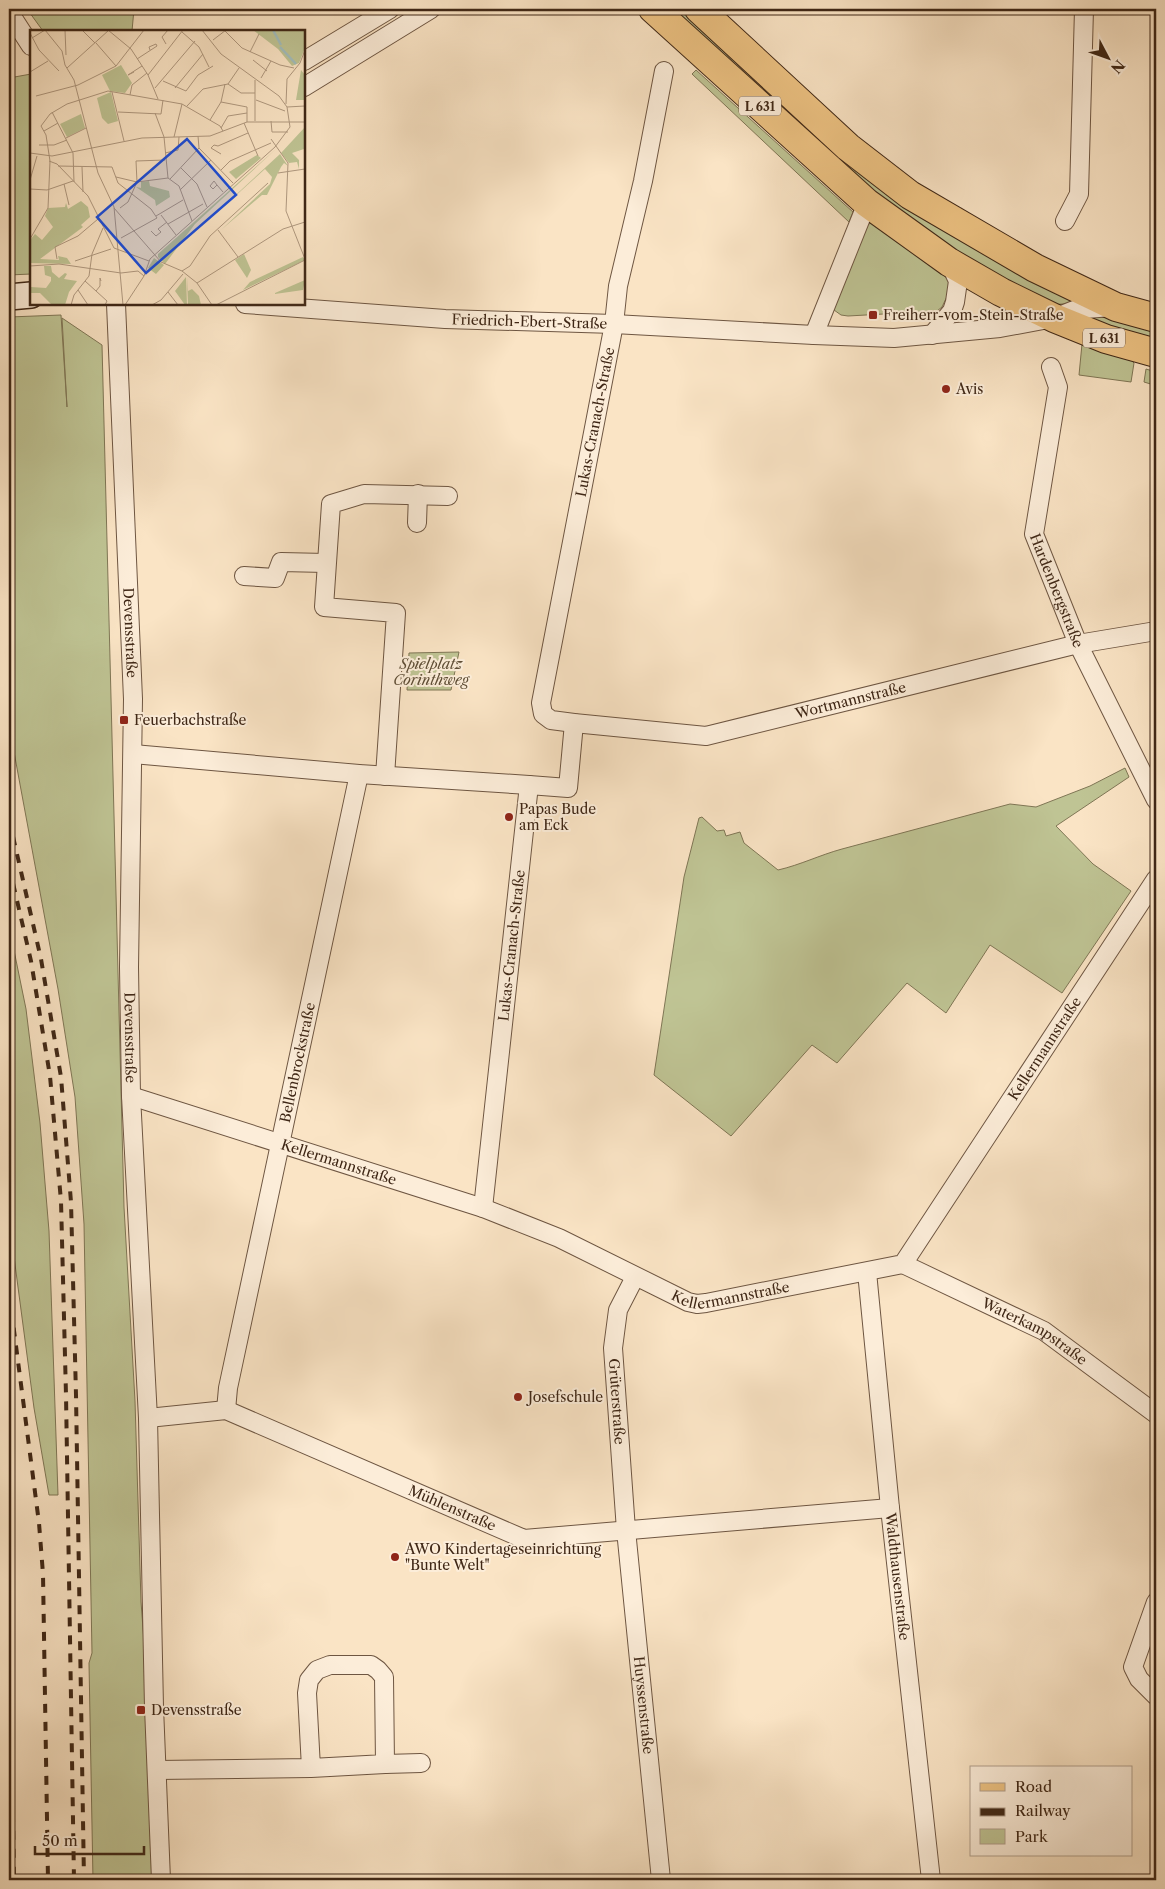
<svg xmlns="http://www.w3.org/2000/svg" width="1165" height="1889" viewBox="0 0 1165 1889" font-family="'Libre Caslon Text',serif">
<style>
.green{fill:#bfc494;stroke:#7f7655}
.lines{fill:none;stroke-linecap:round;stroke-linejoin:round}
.street-casing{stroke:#6e5642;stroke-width:20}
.secondary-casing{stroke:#3f2716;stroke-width:28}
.primary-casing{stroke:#3f2716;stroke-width:30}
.street{stroke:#fcedd9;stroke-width:18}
.secondary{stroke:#fcedd9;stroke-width:25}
.primary{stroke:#edc282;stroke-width:28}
.rail{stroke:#3f2716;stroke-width:4;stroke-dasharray:9 9;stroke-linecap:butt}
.poi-dot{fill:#8f2418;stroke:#fcedd9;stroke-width:2}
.labels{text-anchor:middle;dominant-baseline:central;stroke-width:4;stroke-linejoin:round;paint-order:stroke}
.shield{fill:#fcedd9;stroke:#786250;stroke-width:1}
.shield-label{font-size:12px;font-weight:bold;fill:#3f2716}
.poi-label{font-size:14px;fill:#3f2716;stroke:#fcedd9;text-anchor:start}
.street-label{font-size:14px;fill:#3f2716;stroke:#fcedd9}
.park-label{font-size:14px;font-style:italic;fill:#5f4e36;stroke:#fcedd9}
.inset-river{fill:none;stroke:#a1bdbd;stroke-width:2.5}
.inset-road{fill:none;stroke:#af987f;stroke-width:1}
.view{fill:#1d4ed8;fill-opacity:0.15;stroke:#1d4ed8;stroke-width:2.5}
.inset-edge{fill:none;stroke:#3f2716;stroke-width:2.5}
</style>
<rect width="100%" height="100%" fill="#fae4c5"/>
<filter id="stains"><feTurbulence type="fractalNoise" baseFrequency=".004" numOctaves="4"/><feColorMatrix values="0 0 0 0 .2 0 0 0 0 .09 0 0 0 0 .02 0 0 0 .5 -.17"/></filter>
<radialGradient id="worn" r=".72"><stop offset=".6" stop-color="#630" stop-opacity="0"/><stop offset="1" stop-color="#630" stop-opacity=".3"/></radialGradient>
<g class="green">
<polygon points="27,9 134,9 132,31 43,31"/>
<polygon points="666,9 678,9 830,147 1076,303 1049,305 921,233"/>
<polygon points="696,70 853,212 849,222 692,74"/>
<polygon points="31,74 31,274 9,275 9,78"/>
<polygon points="877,221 947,273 951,288 942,307 937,311 848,316 841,315 834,310 834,303 863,226"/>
<polygon points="61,315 67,407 62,318 102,345 124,1207 135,1401 141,1602 154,1774 157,1880 93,1880 89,1663 92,1653 84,1224 75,1097 58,989 9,725 9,317"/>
<polygon points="1084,316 1110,318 1156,332 1156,345"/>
<polygon points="1082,344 1130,359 1134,363 1131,382 1079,375"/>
<polygon points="1146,369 1156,372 1154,385 1144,382"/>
<polygon points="459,652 451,690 407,690 409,653"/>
<path d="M1125 768 1129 777 1056 826 1093 864 1131 891 1062 993 990 945 946 1013 907 983 837 1063 812 1045 731 1136 654 1075 684 877 699 818 702 817 717 831 724 830 726 836 740 832 744 843 778 870C800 865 820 855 842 849L1010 804 1036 807 1090 786Z"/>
<polygon points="9,926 26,1009 40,1123 49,1231 58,1495 49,1495 34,1408 9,1219"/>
</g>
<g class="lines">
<defs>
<g id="street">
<polyline points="9,12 31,46"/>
<polyline points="304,61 390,9"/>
<path id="s1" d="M664 71 643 181 618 286 614 324 541 703 543 714 551 720 574 723 706 736 1078 644 1156 631"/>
<polyline points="304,87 431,9"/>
<polyline points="1065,221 1079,194 1084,9"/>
<path id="s2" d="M116 304 133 699 129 967 131 1096 148 1418 154 1707 161 1880"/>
<path id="s3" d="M245 304 445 319 614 324 814 335 894 338 1000 328 1054 318 1074 310 1111 307"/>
<polyline points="814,335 867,203"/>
<polyline points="932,335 952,311 955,302 958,281 949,262"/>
<path id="s4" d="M1051 367 1058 387 1034 534 1078 644 1156 800"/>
<polyline points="417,523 418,494"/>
<polyline points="244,576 275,578 281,562 326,563"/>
<polyline points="133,754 359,774 529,785"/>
<polyline points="385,776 396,613 324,607 331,504 364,494 448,496"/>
<path id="s5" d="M131 1096 483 1208 559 1238 688 1302 697 1304 706 1303 903 1264 1156 879"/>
<path id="s6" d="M483 1208 529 785 568 788 574 723"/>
<path id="s7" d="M903 1264 1044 1331 1156 1414"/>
<path id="s8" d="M867 1272 890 1508 931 1880"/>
<path id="s9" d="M635 1277 618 1310 613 1348 626 1530 661 1880"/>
<path id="s10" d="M226 1410 228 1388 359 774"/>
<path id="s11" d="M148 1418 226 1410 524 1539 890 1508"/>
<polyline points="1156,1602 1133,1667 1139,1679 1156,1696"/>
<polyline points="385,1764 421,1763"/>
<polyline points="157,1770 311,1768 385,1764 384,1677 378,1670 371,1665 330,1665 317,1670 309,1680 307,1693 311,1768"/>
</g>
<polyline id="secondary" points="9,297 31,295"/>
<g id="primary">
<polyline points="653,9 867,203 949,262 1001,292 1054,318 1106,339 1156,353"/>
<polyline points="699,9 848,147 910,195 1035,268 1116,307 1156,318"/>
</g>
</defs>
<use href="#street" class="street-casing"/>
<use href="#secondary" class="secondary-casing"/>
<use href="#primary" class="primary-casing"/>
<use href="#street" class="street"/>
<use href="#secondary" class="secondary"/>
<use href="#primary" class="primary"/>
<g class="rail">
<polyline points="9,819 41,959 61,1077 71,1202 76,1395 84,1880"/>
<polyline points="9,866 31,961 50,1076 61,1201 66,1395 74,1880"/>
<polyline points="9,1292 39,1523 43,1574 48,1880"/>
<polyline points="9,1345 13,1521 10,1632 14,1880"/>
</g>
</g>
<g class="poi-dot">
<rect x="868" y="310" width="10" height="10" rx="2.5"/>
<circle cx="946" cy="389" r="5"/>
<rect x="119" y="715" width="10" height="10" rx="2.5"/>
<circle cx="509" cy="817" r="5"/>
<circle cx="518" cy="1397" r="5"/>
<circle cx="395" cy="1557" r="5"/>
<rect x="136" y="1705" width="10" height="10" rx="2.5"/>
</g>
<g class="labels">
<g class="shield">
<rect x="739" y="96.5" width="42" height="19" rx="4"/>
<rect x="1083" y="328.5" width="42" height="19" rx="4"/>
</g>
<g class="shield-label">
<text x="760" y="106">L 631</text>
<text x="1104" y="338">L 631</text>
</g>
<g class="poi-label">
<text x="883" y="315">Freiherr-vom-Stein-Straße</text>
<text x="956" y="389">Avis</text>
<text x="134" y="720">Feuerbachstraße</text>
<text x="519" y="809">Papas Bude<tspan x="519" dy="16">am Eck</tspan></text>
<text x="528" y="1397">Josefschule</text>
<text x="405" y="1549">AWO Kindertageseinrichtung<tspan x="405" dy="16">"Bunte Welt"</tspan></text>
<text x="151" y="1710">Devensstraße</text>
</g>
<g class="street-label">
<text stroke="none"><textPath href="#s3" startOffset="285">Friedrich-Ebert-Straße</textPath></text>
<text transform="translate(595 422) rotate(-79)">Lukas-Cranach-Straße</text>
<text stroke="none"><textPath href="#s4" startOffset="231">Hardenbergstraße</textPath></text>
<text stroke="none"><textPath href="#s2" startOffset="329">Devensstraße</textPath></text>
<text stroke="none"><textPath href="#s1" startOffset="970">Wortmannstraße</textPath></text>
<text stroke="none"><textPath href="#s6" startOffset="264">Lukas-Cranach-Straße</textPath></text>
<text stroke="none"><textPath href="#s2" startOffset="734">Devensstraße</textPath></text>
<text stroke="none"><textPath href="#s5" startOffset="1072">Kellermannstraße</textPath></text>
<text stroke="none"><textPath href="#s10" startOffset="355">Bellenbrockstraße</textPath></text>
<text stroke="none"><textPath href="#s5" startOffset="218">Kellermannstraße</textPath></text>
<text stroke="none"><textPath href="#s5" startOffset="638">Kellermannstraße</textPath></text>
<text stroke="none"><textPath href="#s7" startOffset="148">Waterkampstraße</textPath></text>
<text stroke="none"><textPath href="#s9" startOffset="129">Grüterstraße</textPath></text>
<text stroke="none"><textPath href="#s11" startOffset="325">Mühlenstraße</textPath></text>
<text stroke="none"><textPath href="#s8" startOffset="306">Waldthausenstraße</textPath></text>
<text stroke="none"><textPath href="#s9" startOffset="434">Huyssenstraße</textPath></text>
</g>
<g class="park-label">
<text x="431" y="664">Spielplatz<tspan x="431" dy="16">Corinthweg</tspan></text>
</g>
</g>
<g transform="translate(30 30)">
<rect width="275" height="275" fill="#fae4c5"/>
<path d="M223 0H275V18L269 33 262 36 248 19ZM91 35 102 53 95 63 80 61 72 45ZM271 40 275 45V70H266ZM81 62 88 91 78 94 72 88 67 68ZM51 84 55 98 37 107 30 94ZM275 97 274 119 262 123 269 130V139L267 132 259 133 251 123ZM246 119 165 194 135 234 128 227V224ZM250 124 258 136 254 133 251 137 237 165H232L191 200 240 154 242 147 235 139 171 197ZM227 125 231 128 206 149 199 142ZM119 151 120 156 139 161 140 167 126 176 125 170 106 157 111 158V152ZM51 171 58 177 60 187 51 195 53 197 10 229 29 230 28 226 37 228 41 234 0 233V210L5 204 12 210 23 197 15 186 18 178 35 177 36 173 38 179ZM214 224 221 240 217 248 205 230ZM273 227 275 230 213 260 220 252ZM124 228 134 235 126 244 118 238ZM14 236H21L22 242 29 248 35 243 37 244 34 249 47 251 39 262 35 275H22L10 263H0L1 257 16 258 21 251V247L15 245ZM156 247 157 275H155L145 261ZM157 247 158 261 162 259 169 266 171 275H158ZM275 250 273 260 245 264V263Z" fill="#bfc494"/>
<path class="inset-river" d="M243 0 251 15M250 17 266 34"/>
<path class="inset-road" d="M15 0 32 21 35 35 44 50 68 143 84 177 93 275M35 0 36 25M52 0 65 13M78 0 101 19 118 45 128 69M195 1 212 18 250 35 264 38M152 2 169 17 179 37M0 3 9 20 29 41M2 8 15 0M183 10 196 0M66 13 86 36M136 14 132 7 138 0M220 22 229 4M107 29 127 16 126 14 119 17 120 20M223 30 237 41M37 38 79 0M0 42 18 31M104 42 98 45 112 36M118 45 153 0M231 48 241 31M133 51 156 61 168 45 183 36M198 54 211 63H225M125 58 165 11M145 58 173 24M82 62 94 111M100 65 102 55 117 43M6 66 48 55 86 36 114 0M226 70 255 81M191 72 217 77V92M256 74 257 49 270 33 275 20M157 76 173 59 198 54 209 38M257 77 275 76M22 82 43 123 44 152M88 82 131 84 133 70M125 83 134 107 138 148M180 90 191 72 195 54M225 91V50M241 91 242 102H258M214 93 228 126M191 98 198 86 217 83M14 101 28 93M144 107 152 74M36 108 56 98M241 109 258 133 256 181 275 229M9 115H24L37 110M169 118 203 153M0 123 22 126 112 108 180 106 217 92H275M135 123 148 120 149 107M191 124 181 118 184 115 188 116 218 103M19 131 27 134 58 166 84 218 119 231M20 131 16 105 11 96 20 84 37 74 78 61 152 74 190 96 193 101M28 136 82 137 88 153 121 179 127 188 91 208M52 137 53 162M151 138 167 154 177 177M191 140 200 131 241 113M248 143 275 139M86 147 107 152 138 148 149 156 162 191M140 149 169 118 168 106M0 150 7 126M34 154 39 175M187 155 183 159 180 156 184 151 187 155 193 162M0 159 17 160 43 151M150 160 181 130M84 178 131 232 152 241M90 178 98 172 107 152 106 131 135 130M131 185 146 205M126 186 153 170M138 194 173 174M188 200 208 227M121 201 126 206 131 202 128 199 137 192M0 209 18 178 20 131M27 229 25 217 48 206 68 189M45 231 81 219M0 236 29 234 91 243M152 241 160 236 180 206 238 153M152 241 167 253 182 275M91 243 108 241 114 246M55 251 77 271 75 275M167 253 253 199 275 192M48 260 58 275M66 261 70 256V248L71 251M138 262 148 275M41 275 44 265 59 246 62 224 73 198M95 275 114 246 120 229 245 117 260 97 257 77 249 66 191 24 172 0M122 275 131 270 153 244M186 275 275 230M236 275H275"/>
<path class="view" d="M157 109 206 165 116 243 67 187Z"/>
<rect width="275" height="275" class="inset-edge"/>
</g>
<rect width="1165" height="1889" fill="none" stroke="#fae4c5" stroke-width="30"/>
<rect x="10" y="10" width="1145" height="1869" fill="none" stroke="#3f2716" stroke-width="2.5"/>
<rect x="15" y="15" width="1135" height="1859" fill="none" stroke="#3f2716"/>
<rect x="970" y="1766" width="162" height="90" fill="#fcedd9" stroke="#b09e8b"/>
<rect x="980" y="1783" width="25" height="8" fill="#edc282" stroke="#b09e8b"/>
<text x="1015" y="1792" font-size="15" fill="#3f2716">Road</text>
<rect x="980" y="1808" width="25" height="8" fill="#3f2716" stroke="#b09e8b"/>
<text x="1015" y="1816" font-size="15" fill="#3f2716">Railway</text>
<rect x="980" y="1829" width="25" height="15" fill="#bfc494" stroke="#b09e8b"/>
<text x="1015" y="1842" font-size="15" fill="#3f2716">Park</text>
<g transform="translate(1108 58) rotate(131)" stroke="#fcedd9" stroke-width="4" paint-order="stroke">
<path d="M0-4L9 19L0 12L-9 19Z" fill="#3f2716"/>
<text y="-8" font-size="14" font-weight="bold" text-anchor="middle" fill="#3f2716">N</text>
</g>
<path d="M35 1846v8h109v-8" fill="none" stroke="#3f2716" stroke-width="2.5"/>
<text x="42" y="1846" font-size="15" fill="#3f2716" stroke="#fcedd9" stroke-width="4" paint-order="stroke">50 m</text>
<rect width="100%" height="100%" filter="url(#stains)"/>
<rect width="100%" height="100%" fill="url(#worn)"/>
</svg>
